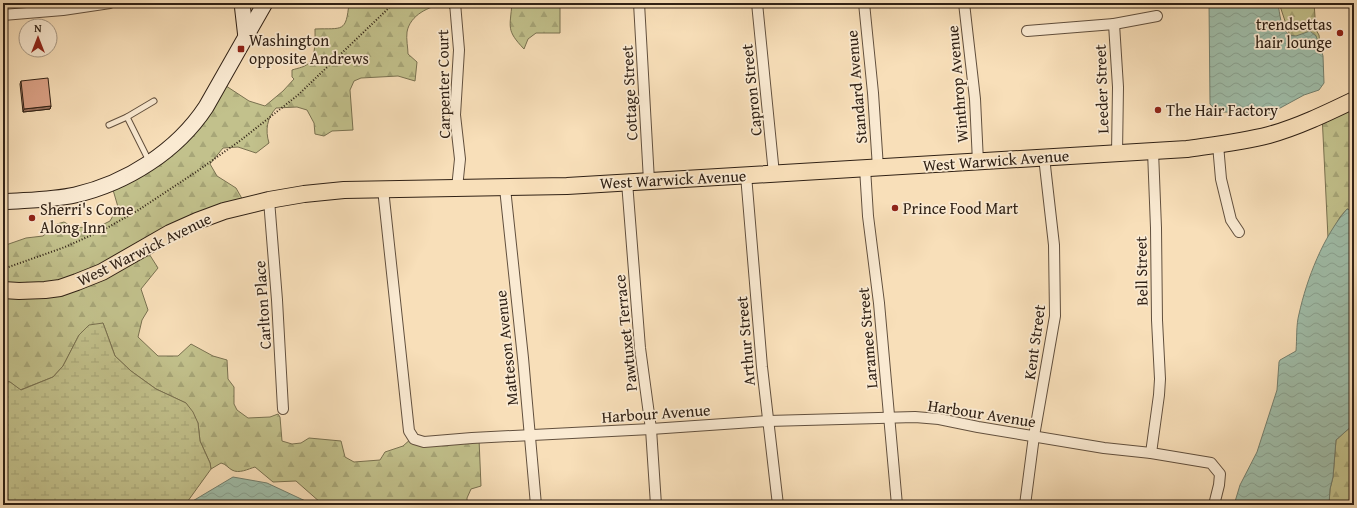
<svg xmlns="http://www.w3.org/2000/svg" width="1357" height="508" viewBox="0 0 1357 508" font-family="'Gentium Book Plus',serif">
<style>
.forest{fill:url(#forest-firs);stroke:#797150}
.wetland{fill:url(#wetland-marsh);stroke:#797150}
.water{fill:url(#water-waves);stroke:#737f6e}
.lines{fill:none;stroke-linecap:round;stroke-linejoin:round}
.lane-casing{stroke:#62503e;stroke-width:7}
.street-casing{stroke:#62503e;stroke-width:12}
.secondary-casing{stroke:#302115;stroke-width:17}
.primary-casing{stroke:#302115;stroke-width:18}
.path{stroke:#302115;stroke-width:2;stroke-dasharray:1 2;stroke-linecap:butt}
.lane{stroke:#faead2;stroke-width:5}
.street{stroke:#faead2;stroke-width:10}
.secondary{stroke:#faead2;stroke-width:15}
.primary{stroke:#f8dfb9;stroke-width:16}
.wall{fill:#bc8a73;stroke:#302115}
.shaded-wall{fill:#99715e;stroke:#302115}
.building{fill:#dba186;stroke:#302115}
.poi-dot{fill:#8f2418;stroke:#faead2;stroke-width:1.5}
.labels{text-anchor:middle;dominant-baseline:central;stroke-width:3.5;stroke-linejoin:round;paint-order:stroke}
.poi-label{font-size:16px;fill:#302115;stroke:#faead2;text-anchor:start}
.street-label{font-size:16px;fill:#302115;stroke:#faead2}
</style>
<defs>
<pattern id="forest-firs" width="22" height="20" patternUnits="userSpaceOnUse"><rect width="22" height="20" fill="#c2c18c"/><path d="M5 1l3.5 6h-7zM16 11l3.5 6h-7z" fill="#a7a678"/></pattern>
<pattern id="wetland-marsh" width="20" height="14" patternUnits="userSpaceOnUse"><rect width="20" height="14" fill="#c2c18c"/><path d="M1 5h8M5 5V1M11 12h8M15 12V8" fill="none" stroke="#a7a678"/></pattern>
<pattern id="water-waves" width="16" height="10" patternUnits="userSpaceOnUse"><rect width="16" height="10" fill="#9fbda9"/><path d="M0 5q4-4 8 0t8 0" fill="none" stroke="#89a291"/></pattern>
</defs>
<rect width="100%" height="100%" fill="#f8dfb9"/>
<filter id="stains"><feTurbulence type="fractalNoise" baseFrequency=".005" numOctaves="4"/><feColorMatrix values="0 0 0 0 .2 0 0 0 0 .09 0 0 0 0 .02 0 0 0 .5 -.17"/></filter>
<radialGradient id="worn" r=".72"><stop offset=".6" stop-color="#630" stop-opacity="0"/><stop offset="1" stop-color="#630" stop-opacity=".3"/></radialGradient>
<g class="forest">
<path d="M349 3H451L450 9 445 4C429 6 410 15 407 32 406 39 408 48 408 54L417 62 415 81 398 76 361 78 354 81 350 90 353 130 332 131 324 136 315 134 314 123 307 110 297 107 276 108C267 118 265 130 269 143L256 153 238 147 223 148 210 164 217 176 236 188 245 204 146 249 158 268 141 289 148 310 142 320 138 337 158 356H178L191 344 213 356 227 360 228 379 234 387V404L237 410 248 418 270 417 278 414 280 417 282 441 292 444 301 443 309 438 341 441 345 457 354 462 380 460 385 452 403 446 412 438 479 439 481 486 471 489 467 498V505H329L321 503 296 481 273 482 255 467C248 469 239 474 232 470 228 468 226 464 221 463L211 469 210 463 200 441 198 423 186 403 156 389 131 371 115 356 103 323 79 335 63 366 53 377 20 390 10 382 3 381V246L26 238 43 236 57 224 64 222 73 227 96 228 110 221 118 207 111 183 165 151 220 82 249 101 265 106 283 91 294 79 292 77V70C298 68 306 67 310 62 316 53 315 39 315 29 343 28 346 33 349 3Z"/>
<path d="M512 3H568L560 7V33H536L528 39 524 49C506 30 510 28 512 3Z"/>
<polygon points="1279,3 1314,3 1316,30 1319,35 1320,45 1291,39"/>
<polygon points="1346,105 1354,119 1354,211 1347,209 1340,217 1328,238 1322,114"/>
<polygon points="1354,424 1354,505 1329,505 1330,489 1333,477 1336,440"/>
</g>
<polygon class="wetland" points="103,323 115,356 131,371 156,389 186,403 193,412 198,423 200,441 210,463 211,469 185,505 3,505 3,381 10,382 21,390 53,377 63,366 79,335 89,325"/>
<g class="water">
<path d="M1209 3H1278C1280 15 1280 26 1289 35L1296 36 1310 31 1316 36 1321 49 1323 56 1324 83 1319 90 1304 95 1271 113 1223 112 1215 110 1210 104Z"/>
<path d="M1347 209 1354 211V424L1336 440 1333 477 1330 489 1329 505H1234L1240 485 1257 452 1277 390 1279 362 1280 360 1296 351C1297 339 1296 325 1299 314 1307 278 1323 237 1347 209Z"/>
<polygon points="233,477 267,483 314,505 186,505"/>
</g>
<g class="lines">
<defs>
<g id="lane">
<polyline points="127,117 154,101"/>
<polyline points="109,125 127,117 149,161"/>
</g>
<g id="street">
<polyline points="455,3 459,50 455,115 460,159 457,188"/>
<polyline points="639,3 649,181"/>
<polyline points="757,3 774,174"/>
<polyline points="864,3 873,93 878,168"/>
<polyline points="964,3 975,99 978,162"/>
<polyline points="3,15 63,10 110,3"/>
<polyline points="1114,24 1157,16"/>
<polyline points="1027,31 1114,24 1118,87 1117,153"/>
<polyline points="1218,145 1221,179 1231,220 1239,232"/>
<polyline points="865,168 868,216 879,303 897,505"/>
<polyline points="746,175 762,367 778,505"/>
<polyline points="627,182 640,348 651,429 656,505"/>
<polyline points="505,188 523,358 536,505"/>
<polyline points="383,189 409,431 414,439 424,442 472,438 651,429 768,421 915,417 939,419 978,427 1104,448 1151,453 1211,463 1220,474 1219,485 1214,505"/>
<polyline points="269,200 277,300 283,409"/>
<polyline points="1151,453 1159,395 1160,379 1157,320 1156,228 1153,151"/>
<polyline points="1025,505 1034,436 1055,316 1054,245 1044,157"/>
</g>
<g id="secondary">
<polyline points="242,3 246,38"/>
<path d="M3 202C27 200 52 200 75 195 127 183 177 151 206 107L265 3"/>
</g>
<path id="primary" d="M3 290 19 291 45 290 60 288 77 282 102 272 170 233 197 221 224 211 269 200 304 194 344 190 567 186 1187 149C1215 145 1242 142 1269 135 1298 127 1327 113 1354 100"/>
</defs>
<use href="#lane" class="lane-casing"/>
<use href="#street" class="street-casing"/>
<use href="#secondary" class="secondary-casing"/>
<use href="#primary" class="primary-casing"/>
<polyline class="path" points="3,269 65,247 103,230 137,211 196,172 241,140 298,95 394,3"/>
<use href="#lane" class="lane"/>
<use href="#street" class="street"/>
<use href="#secondary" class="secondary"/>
<use href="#primary" class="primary"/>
</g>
<polygon class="wall" points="21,81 51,106 50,109 23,112 20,84"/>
<polygon class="shaded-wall" points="51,106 50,109 23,112 24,109"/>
<polygon class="building" points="48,78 51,106 24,109 21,81"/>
<g class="poi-dot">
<circle cx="1340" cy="33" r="4"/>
<rect x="237" y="45" width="8" height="8" rx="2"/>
<circle cx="1158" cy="110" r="4"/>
<circle cx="895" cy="208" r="4"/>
<circle cx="32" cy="218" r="4"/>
</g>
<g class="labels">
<g class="poi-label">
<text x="1332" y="24" text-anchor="end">trendsettas<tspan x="1332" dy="18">hair lounge</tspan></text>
<text x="249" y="40">Washington<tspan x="249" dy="18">opposite Andrews</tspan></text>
<text x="1166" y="110">The Hair Factory</text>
<text x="903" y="208">Prince Food Mart</text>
<text x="40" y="209">Sherri's Come<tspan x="40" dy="18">Along Inn</tspan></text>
</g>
<g class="street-label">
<text transform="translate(443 84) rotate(-91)">Carpenter Court</text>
<text transform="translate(957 84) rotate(-95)">Winthrop Avenue</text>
<text transform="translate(856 87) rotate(-95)">Standard Avenue</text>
<text transform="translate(1101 89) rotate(-92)">Leeder Street</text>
<text transform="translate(751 90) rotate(-96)">Capron Street</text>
<text transform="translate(629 93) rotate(-93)">Cottage Street</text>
<text transform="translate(996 160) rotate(-4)">West Warwick Avenue</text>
<text transform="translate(673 179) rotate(-3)">West Warwick Avenue</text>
<text transform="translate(144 249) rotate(-26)">West Warwick Avenue</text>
<text transform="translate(1141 271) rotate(-91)">Bell Street</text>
<text transform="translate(262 305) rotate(-94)">Carlton Place</text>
<text transform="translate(625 333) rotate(-96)">Pawtuxet Terrace</text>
<text transform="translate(867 338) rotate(-95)">Laramee Street</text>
<text transform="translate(745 341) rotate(-95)">Arthur Street</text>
<text transform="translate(1034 342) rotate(-82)">Kent Street</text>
<text transform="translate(506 348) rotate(-96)">Matteson Avenue</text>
<text transform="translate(656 413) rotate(-4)">Harbour Avenue</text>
<text transform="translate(982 413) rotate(9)">Harbour Avenue</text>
</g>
</g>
<rect width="1357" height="508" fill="none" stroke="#f8dfb9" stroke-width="16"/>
<rect x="4" y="4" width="1349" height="500" fill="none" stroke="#302115" stroke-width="2"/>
<rect x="8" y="8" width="1341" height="492" fill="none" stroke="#302115"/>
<g transform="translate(38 38)"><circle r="19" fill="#faead2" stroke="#a99a86"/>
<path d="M0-3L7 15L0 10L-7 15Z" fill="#8f2418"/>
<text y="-6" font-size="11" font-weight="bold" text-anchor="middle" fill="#302115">N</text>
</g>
<rect width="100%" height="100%" filter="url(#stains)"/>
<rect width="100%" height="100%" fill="url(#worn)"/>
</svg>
